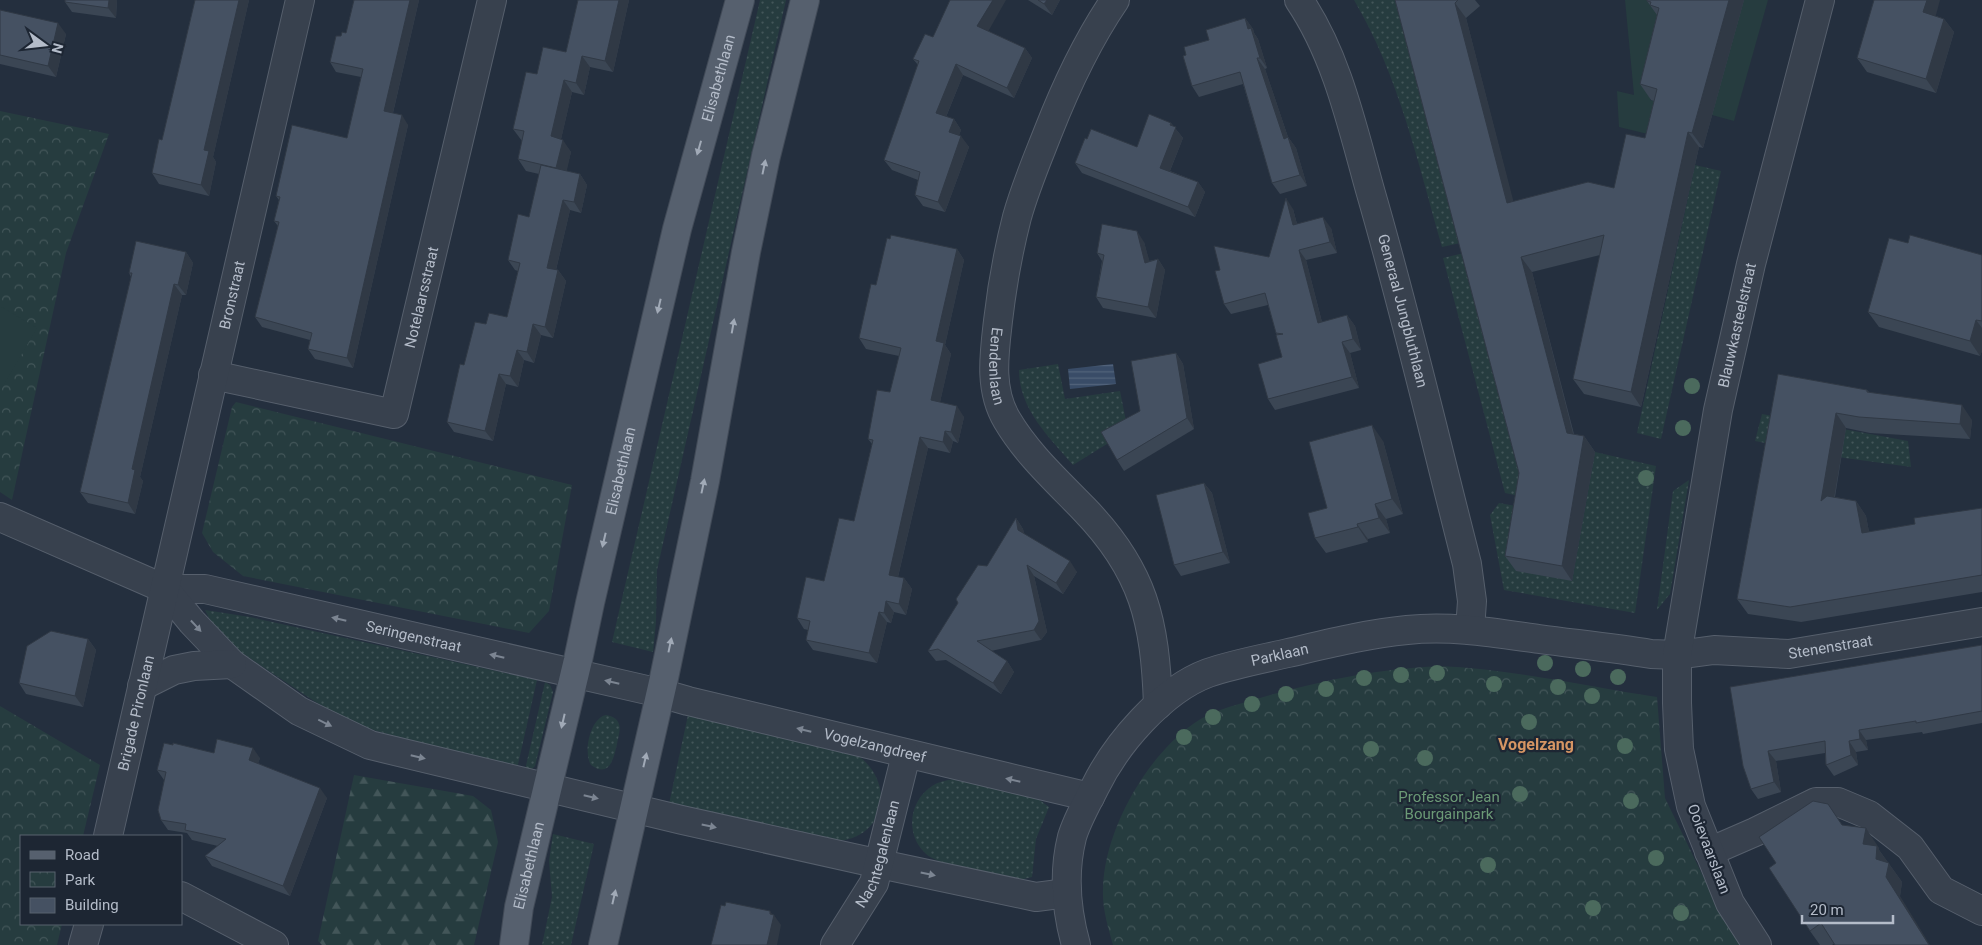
<svg xmlns="http://www.w3.org/2000/svg" width="1982" height="945" viewBox="0 0 1982 945" font-family="Roboto,sans-serif">
<style>
.grass{fill:url(#grass-dots)}
.forest{fill:url(#forest-firs)}
.park{fill:url(#park-crowns)}
.garden{fill:#263c3f}
.water{fill:url(#water-rules)}
.lines{fill:none;stroke-linecap:round;stroke-linejoin:round}
.minor-casing{stroke:#565f6c;stroke-width:30}
.major-casing{stroke:#414a57;stroke-width:30}
.minor{stroke:#38414e;stroke-width:28}
.major{stroke:#56606e;stroke-width:28}
.tree{fill:#4b6a5d}
.wall{fill:#3b4654}
.shaded-wall{fill:#303945}
.building{fill:#455162;stroke:#303945}
.oneway{fill:#a1aab7}
.oneway2{fill:#7c8592}
.labels{text-anchor:middle;dominant-baseline:central;stroke-width:4.5;stroke-linejoin:round;paint-order:stroke}
.street-label{font-size:15px;fill:#b4bcc9;stroke:#1d2633}
.park-label{font-size:15px;fill:#6b9a76;stroke:#1d2633}
.neighbourhood-label{font-size:16px;font-weight:bold;fill:#d59563;stroke:#1d2633}
</style>
<defs>
<pattern id="grass-dots" width="8" height="8" patternUnits="userSpaceOnUse" patternTransform="scale(1.25)"><rect width="8" height="8" fill="#263c3f"/><path d="M2 2h.1M6 6h.1" fill="none" stroke="#435659" stroke-width="1.8" stroke-linecap="round"/></pattern>
<pattern id="forest-firs" width="22" height="20" patternUnits="userSpaceOnUse" patternTransform="scale(1.25)"><rect width="22" height="20" fill="#263c3f"/><path d="M5 1l3.5 6h-7zM16 11l3.5 6h-7z" fill="#435659"/></pattern>
<pattern id="park-crowns" width="20" height="18" patternUnits="userSpaceOnUse" patternTransform="scale(1.25)"><rect width="20" height="18" fill="#263c3f"/><path d="M2 6a3 3 0 1 1 6 0M12 15a3 3 0 1 1 6 0" fill="none" stroke="#435659"/></pattern>
<pattern id="water-rules" width="6" height="5" patternUnits="userSpaceOnUse" patternTransform="scale(1.25)"><rect width="6" height="5" fill="#394c67"/><path d="M0 2.5h6" fill="none" stroke="#53647b"/></pattern>
</defs>
<rect width="100%" height="100%" fill="#242f3e"/>
<g class="grass">
<polygon points="760,0 786,0 657,570 656,622 653,652 612,642"/>
<path d="M1354 0H1399L1465 242 1442 247C1418 163 1399 76 1354 0Z"/>
<polygon points="1695,165 1721,171 1661,439 1637,433"/>
<polygon points="1468,252 1529,498 1505,493 1443,258"/>
<path d="M1058 364 1065 399 1120 391 1128 431 1073 465C1049 437 1019 409 1019 370Z"/>
<polygon points="1762,414 1908,441 1911,467 1845,458 1755,441"/>
<polygon points="1595,452 1656,466 1635,613 1504,590 1490,515 1499,503 1527,508 1572,581"/>
<polygon points="1689,480 1670,594 1657,610 1673,491"/>
<polygon points="205,610 250,617 537,680 517,769 358,726 314,701 242,653 210,620"/>
<polygon points="545,682 550,685 553,692 535,766 531,770 525,770"/>
<path d="M606 715C612 716 617 718 619 724 621 730 618 738 617 744 614 757 610 779 591 765 583 753 590 718 606 715Z"/>
<path d="M688 715 857 755C896 782 886 838 837 841L669 804Z"/>
<path d="M954 779 965 780 1037 798 1049 807 1036 839 1032 877C1027 878 1022 880 1017 879 998 877 937 866 925 853 905 834 909 801 932 786 938 782 946 780 954 779Z"/>
<polygon points="553,834 594,844 571,945 542,945 552,897 549,861"/>
</g>
<polygon class="forest" points="354,775 473,796 491,810 498,842 474,945 322,945 318,941"/>
<g class="park">
<polygon points="0,111 109,134 66,253 12,500 0,492"/>
<polygon points="236,402 572,485 549,611 529,633 243,576 213,552 202,533 232,407"/>
<path d="M1439 666C1512 669 1584 686 1657 697L1665 798 1717 905 1741 945H1113C1108 927 1102 908 1103 889 1104 831 1146 757 1193 724 1211 711 1232 706 1253 700 1314 682 1375 669 1439 666Z"/>
<polygon points="0,706 100,765 83,836 21,836 21,924 62,924 57,945 0,945"/>
</g>
<g class="garden">
<polygon points="1625,0 1768,0 1734,121 1712,115 1659,64 1650,100 1668,104 1660,137 1619,127 1617,91 1634,95"/>
<polygon points="0,306 37,328 0,391"/>
</g>
<polygon class="water" points="1113,364 1116,384 1070,389 1068,369"/>
<g class="lines">
<defs>
<g id="minor">
<path id="s1" d="M1115 0C1087 41 1066 86 1048 132 1037 160 1025 188 1017 217 1008 252 1002 286 998 321 994 355 989 390 1007 420 1027 454 1057 481 1084 509 1144 571 1155 621 1158 705"/>
<path id="s2" d="M1299 0C1337 56 1352 126 1370 190 1406 314 1435 439 1467 564L1472 601 1470 630"/>
<path id="s3" d="M213 375 394 414 492 0"/>
<path id="s4" d="M0 517 165 589H205L660 693 688 701 1090 797"/>
<polyline points="165,589 192,622 232,664 299,711 370,745 682,820 880,864 1036,897 1067,893"/>
<polyline points="142,686 174,670 194,666 232,664"/>
<path id="s5" d="M108 836 300 0"/>
<polyline points="1709,852 1755,832 1816,802 1838,802 1869,815 1910,847 1941,890 1982,911"/>
<polyline points="181,896 274,945"/>
<polyline points="83,945 89,924"/>
<path id="s6" d="M835 945 874 883 906 755"/>
<path id="s7" d="M1076 945C1066 909 1063 873 1072 837 1077 820 1087 803 1095 787 1116 744 1162 690 1208 673 1234 664 1262 659 1288 653 1327 644 1366 634 1407 630 1451 625 1496 633 1539 639 1576 644 1614 648 1651 654L1677 655 1714 650 1789 654 1982 622"/>
<path id="s8" d="M1757 945 1730 903 1691 806 1679 749 1677 703V655L1718 410 1751 264 1820 0"/>
</g>
<g id="major">
<path id="s9" d="M514 945 519 907 578 660 590 603 677 229 740 0"/>
<polyline points="603,945 664,678 705,481 746,252 766,156 805,0"/>
</g>
</defs>
<use href="#minor" class="minor-casing"/>
<use href="#major" class="major-casing"/>
<use href="#minor" class="minor"/>
<use href="#major" class="major"/>
</g>
<g class="tree">
<circle cx="1692" cy="386" r="8"/>
<circle cx="1683" cy="428" r="8"/>
<circle cx="1646" cy="478" r="8"/>
<circle cx="1545" cy="663" r="8"/>
<circle cx="1583" cy="669" r="8"/>
<circle cx="1437" cy="673" r="8"/>
<circle cx="1401" cy="675" r="8"/>
<circle cx="1618" cy="677" r="8"/>
<circle cx="1364" cy="678" r="8"/>
<circle cx="1494" cy="684" r="8"/>
<circle cx="1558" cy="687" r="8"/>
<circle cx="1326" cy="689" r="8"/>
<circle cx="1286" cy="694" r="8"/>
<circle cx="1592" cy="696" r="8"/>
<circle cx="1252" cy="704" r="8"/>
<circle cx="1213" cy="717" r="8"/>
<circle cx="1529" cy="722" r="8"/>
<circle cx="1184" cy="737" r="8"/>
<circle cx="1625" cy="746" r="8"/>
<circle cx="1371" cy="749" r="8"/>
<circle cx="1425" cy="758" r="8"/>
<circle cx="1520" cy="794" r="8"/>
<circle cx="1631" cy="801" r="8"/>
<circle cx="1656" cy="858" r="8"/>
<circle cx="1488" cy="865" r="8"/>
<circle cx="1593" cy="908" r="8"/>
<circle cx="1681" cy="913" r="8"/>
</g>
<g class="wall">
<polygon points="65,0 117,0 116,18 72,12 65,2"/>
<polygon points="195,0 249,0 213,157 216,162 209,196 159,184 152,173 162,140"/>
<polygon points="354,0 419,0 393,113 408,125 353,368 315,359 308,349 310,340 262,327 255,317 278,226 274,221 279,200 276,196 347,138 361,77 336,72 330,62 346,33"/>
<polygon points="578,0 629,0 613,72 590,67 584,95 572,92 561,139 571,152 566,171 580,174 587,185 581,213 570,210 556,270 558,270 566,281 553,338 541,335 534,363 524,360 518,387 506,384 493,441 454,432 447,422 464,365 486,324 507,317 518,271 515,270 508,260 529,217 539,174 526,171 518,159 522,141 513,129 537,74 566,52"/>
<polygon points="1028,0 1060,0 1052,15"/>
<polygon points="1395,0 1475,0 1480,6 1466,18 1513,202 1614,188 1645,138 1654,101 1651,100 1640,84 1657,15 1647,1 1744,0 1703,148 1699,147 1641,407 1584,394 1573,379 1600,255 1532,272 1574,434 1584,436 1595,452 1572,581 1516,571 1505,556 1519,473"/>
<polygon points="0,10 66,34 56,77 0,64"/>
<polygon points="1936,16 1944,19 1954,32 1936,93 1867,72 1857,58"/>
<polygon points="1245,18 1253,29 1254,33 1258,39 1267,68 1265,69 1288,137 1296,148 1307,186 1280,194 1272,183 1243,84 1199,97 1192,86 1186,55 1209,40"/>
<polygon points="988,31 1025,48 1032,58 1014,98 963,75 946,117 954,119 961,130 959,135 969,147 945,212 923,206 915,195 918,180 892,170 884,160 918,65 913,59 933,37"/>
<polygon points="1171,123 1183,138 1170,171 1198,182 1205,192 1195,217 1082,173 1075,163 1087,139 1137,147"/>
<polygon points="1293,209 1297,224 1331,228 1337,253 1306,260 1322,322 1347,315 1355,326 1361,350 1350,353 1359,388 1275,410 1268,399 1282,357 1277,335 1276,333 1268,305 1231,314 1224,304 1269,257"/>
<polygon points="890,239 957,249 964,260 945,345 951,354 940,402 964,417 958,443 953,441 950,453 928,448 898,577 904,578 912,589 906,615 894,612 891,623 887,622 877,663 813,650 806,640 808,630 804,629 797,618 824,581 854,521 872,444 868,439 890,392 899,356 866,349 859,338"/>
<polygon points="1144,242 1149,261 1158,259 1165,270 1156,318 1103,308 1096,297 1102,261 1097,253"/>
<polygon points="1908,243 1982,255 1982,351 1980,356 1879,327 1868,312"/>
<polygon points="186,252 193,263 186,295 182,295 140,477 143,481 135,514 88,503 80,492 131,277 129,273"/>
<polygon points="1176,353 1183,364 1194,429 1124,471 1117,460 1140,411"/>
<polygon points="1778,374 1867,390 1869,392 1972,420 1970,439 1870,433 1846,428 1835,497 1856,501 1866,516 1869,532 1915,524 1982,508 1982,592 1801,622 1748,614 1737,599"/>
<polygon points="1383,441 1403,514 1386,519 1390,533 1368,539 1368,542 1326,553 1315,538 1327,508"/>
<polygon points="1204,483 1212,493 1230,563 1181,576 1174,565"/>
<polygon points="1016,518 1023,529 1024,534 1077,572 1063,594 1034,576 1047,632 1041,640 991,651 1007,661 1014,672 1001,694 946,660 936,661 928,651 958,603 987,566"/>
<polygon points="88,639 96,650 83,707 26,694 19,683"/>
<polygon points="1982,645 1982,723 1923,734 1922,732 1866,740 1868,750 1856,752 1858,765 1834,776 1826,765 1825,753 1776,761 1781,792 1758,799 1751,789 1730,687"/>
<polygon points="214,753 260,758 258,763 327,798 290,896 212,866 205,856 218,846 192,840 187,833 168,830 161,820 164,780 157,770"/>
<polygon points="1843,825 1879,848 1879,850 1902,882 1900,896 1832,945 1820,945 1810,931"/>
</g>
<g class="shaded-wall">
<polygon points="109,0 117,0 116,18 108,8"/>
<polygon points="239,0 249,0 213,157 216,162 209,196 201,185 204,150"/>
<polygon points="410,0 419,0 391,121 384,111"/>
<polygon points="619,0 629,0 613,72 605,61"/>
<polygon points="993,0 1006,0 985,37 977,26"/>
<polygon points="1047,0 1060,0 1052,15 1044,4"/>
<polygon points="1729,0 1744,0 1703,148 1692,133"/>
<polygon points="1927,0 1940,0 1933,26 1923,12"/>
<polygon points="1455,3 1466,18 1518,219 1507,203"/>
<polygon points="1245,18 1253,29 1254,33 1258,39 1267,68 1260,58 1248,29"/>
<polygon points="1944,19 1954,32 1936,93 1926,79"/>
<polygon points="58,23 66,34 56,77 48,66"/>
<polygon points="1025,48 1032,58 1014,98 1007,88"/>
<polygon points="582,56 590,67 584,95 576,83"/>
<polygon points="1257,58 1265,69 1292,149 1284,139"/>
<polygon points="956,64 963,75 943,124 936,113"/>
<polygon points="564,80 572,92 559,148 551,136"/>
<polygon points="402,115 408,125 353,368 347,358"/>
<polygon points="954,119 961,130 957,142 949,132"/>
<polygon points="1171,123 1183,138 1167,178 1160,168"/>
<polygon points="1688,132 1699,147 1641,407 1631,392"/>
<polygon points="961,136 969,147 945,212 938,202"/>
<polygon points="1288,137 1296,148 1307,186 1300,175"/>
<polygon points="563,140 571,152 565,179 556,168"/>
<polygon points="580,174 587,185 581,213 574,202"/>
<polygon points="1198,182 1205,192 1195,217 1188,207"/>
<polygon points="1286,198 1293,209 1300,236 1293,225"/>
<polygon points="563,200 570,210 554,278 547,268"/>
<polygon points="1323,217 1331,228 1337,253 1330,242"/>
<polygon points="1137,231 1144,242 1153,273 1145,263"/>
<polygon points="957,249 964,260 945,345 951,354 938,411 931,400 936,341"/>
<polygon points="1299,250 1306,260 1325,334 1318,323"/>
<polygon points="186,252 193,263 186,295 178,285"/>
<polygon points="1521,257 1532,272 1577,449 1567,433"/>
<polygon points="1158,259 1165,270 1156,318 1148,307"/>
<polygon points="558,270 566,281 553,338 545,327"/>
<polygon points="174,284 182,295 140,477 143,481 135,514 128,503 132,469"/>
<polygon points="1347,315 1355,326 1361,350 1353,339"/>
<polygon points="1976,320 1982,328 1982,351 1980,356 1970,341"/>
<polygon points="533,324 541,335 534,363 527,352"/>
<polygon points="1342,342 1350,353 1359,388 1352,377"/>
<polygon points="517,350 524,360 518,387 510,376"/>
<polygon points="1176,353 1183,364 1194,429 1187,418"/>
<polygon points="499,374 506,384 493,441 485,431"/>
<polygon points="1962,405 1972,420 1970,439 1960,424"/>
<polygon points="957,406 964,417 958,443 951,432"/>
<polygon points="1836,413 1846,428 1831,516 1821,501"/>
<polygon points="1372,425 1383,441 1403,514 1392,499"/>
<polygon points="945,431 953,441 950,453 943,442"/>
<polygon points="1584,436 1595,452 1572,581 1562,566"/>
<polygon points="920,437 928,448 896,585 889,575"/>
<polygon points="1204,483 1212,493 1230,563 1223,552"/>
<polygon points="1856,501 1866,516 1872,548 1862,533"/>
<polygon points="1375,504 1386,519 1390,533 1379,518"/>
<polygon points="1016,518 1023,529 1026,541 1018,530"/>
<polygon points="1357,524 1368,539 1368,542 1358,527"/>
<polygon points="1070,561 1077,572 1063,594 1056,583"/>
<polygon points="1027,565 1034,576 1047,632 1041,640 1034,630"/>
<polygon points="904,578 912,589 906,615 899,604"/>
<polygon points="886,601 894,612 891,623 884,613"/>
<polygon points="879,612 887,622 877,663 869,653"/>
<polygon points="88,639 96,650 83,707 75,696"/>
<polygon points="1007,661 1014,672 1001,694 993,683"/>
<polygon points="1859,730 1866,740 1868,750 1860,739"/>
<polygon points="1849,741 1856,752 1858,765 1851,755"/>
<polygon points="253,748 260,758 256,770 249,760"/>
<polygon points="1768,751 1776,761 1781,792 1774,782"/>
<polygon points="320,788 327,798 290,896 283,886"/>
<polygon points="1866,828 1879,848 1879,850 1902,882 1900,896 1930,945 1929,945 1863,844"/>
<polygon points="770,911 774,917 774,915 781,925 777,945 767,945"/>
</g>
<g class="building">
<polygon points="65,0 109,0 108,8 65,2"/>
<polygon points="195,0 239,0 204,150 209,151 201,185 152,173 159,139 162,140"/>
<polygon points="354,0 410,0 384,111 402,115 347,358 308,349 312,333 255,317 279,222 274,221 280,197 276,196 292,125 347,138 363,69 330,62 336,36 341,36 342,32 346,33"/>
<polygon points="578,0 619,0 605,61 582,56 576,83 564,80 551,136 563,140 556,168 518,159 524,131 513,129 526,72 537,74 543,47 566,52"/>
<polygon points="950,0 993,0 977,26 1025,48 1007,88 956,64 936,113 954,119 949,132 961,136 938,202 915,195 920,172 884,160 919,61 913,59 925,34 933,37"/>
<polygon points="1038,0 1047,0 1044,4"/>
<polygon points="1395,0 1458,0 1455,3 1507,203 1588,182 1614,188 1626,134 1645,138 1657,89 1640,84 1659,8 1650,5 1651,2 1647,1 1647,0 1729,0 1692,133 1688,132 1631,392 1573,379 1604,235 1521,257 1567,433 1584,436 1562,566 1505,556 1519,473"/>
<polygon points="1874,0 1927,0 1923,12 1944,19 1926,79 1857,58"/>
<polygon points="0,10 58,23 48,66 0,55"/>
<polygon points="1245,18 1248,29 1251,28 1260,58 1257,58 1284,139 1288,137 1300,175 1272,183 1240,72 1192,86 1183,56 1186,55 1184,47 1209,40 1206,30"/>
<polygon points="1149,114 1171,123 1170,125 1176,127 1160,168 1198,182 1188,207 1075,163 1085,138 1087,139 1091,129 1137,147"/>
<polygon points="541,165 580,174 574,202 563,200 547,268 558,270 545,327 533,324 527,352 517,350 510,376 499,374 485,431 447,422 460,364 464,365 475,322 486,324 489,313 507,317 520,263 508,260 518,214 529,217"/>
<polygon points="1286,198 1293,225 1323,217 1330,242 1299,250 1318,323 1347,315 1353,339 1342,342 1352,377 1268,399 1258,364 1282,357 1276,335 1283,334 1276,333 1265,293 1224,304 1215,271 1220,270 1214,246 1269,257"/>
<polygon points="1102,224 1137,231 1145,263 1158,259 1148,307 1096,297 1104,255 1097,253"/>
<polygon points="891,235 957,249 936,341 944,343 931,400 957,406 951,432 945,431 943,442 920,437 889,575 904,578 899,604 886,601 884,613 879,612 869,653 806,640 810,621 797,618 806,577 824,581 839,518 854,521 873,440 868,439 877,390 890,392 901,348 859,338 871,284 876,285 887,238 890,239"/>
<polygon points="1910,235 1982,255 1982,321 1976,320 1970,341 1868,312 1889,238 1908,243"/>
<polygon points="136,241 186,252 178,285 174,284 132,469 135,470 128,503 80,492 132,273 129,273"/>
<polygon points="1176,353 1187,418 1117,460 1101,432 1140,411 1131,361"/>
<polygon points="1778,374 1867,390 1867,392 1962,405 1960,424 1859,417 1836,413 1821,501 1827,496 1856,501 1862,533 1915,524 1914,518 1982,508 1982,575 1790,607 1737,599"/>
<polygon points="1372,425 1392,499 1375,504 1379,518 1357,524 1358,527 1315,538 1308,513 1327,508 1309,442"/>
<polygon points="1204,483 1223,552 1174,565 1156,495"/>
<polygon points="1016,518 1018,530 1070,561 1056,583 1027,565 1039,621 1034,630 977,641 1007,661 993,683 938,649 928,651 958,603 956,599 978,565 987,566"/>
<polygon points="51,631 88,639 75,696 19,683 27,646"/>
<polygon points="1982,645 1982,711 1916,723 1916,721 1859,730 1860,739 1849,741 1851,755 1826,765 1825,741 1768,751 1774,782 1751,789 1743,766 1730,687"/>
<polygon points="217,739 253,748 249,760 320,788 283,886 205,856 226,839 185,830 186,824 161,820 158,810 166,772 157,770 164,743 173,745 173,743 214,753"/>
<polygon points="1813,801 1828,804 1842,825 1866,828 1863,844 1877,846 1876,859 1889,863 1886,877 1929,945 1835,945 1821,923 1810,931 1769,868 1776,863 1759,837"/>
<polygon points="726,902 770,911 770,914 774,915 767,945 711,945 721,905 725,906"/>
</g>
<defs><path id="oneway-solid" d="M-6-.8H1V-3.2L6.5 0L1 3.2V.8H-6Z" transform="scale(1.25)"/></defs>
<g class="oneway">
<use href="#oneway-solid" transform="translate(699 148) rotate(106)"/>
<use href="#oneway-solid" transform="translate(764 167) rotate(-78)"/>
<use href="#oneway-solid" transform="translate(659 306) rotate(103)"/>
<use href="#oneway-solid" transform="translate(733 326) rotate(-80)"/>
<use href="#oneway-solid" transform="translate(703 486) rotate(-78)"/>
<use href="#oneway-solid" transform="translate(604 540) rotate(103)"/>
<use href="#oneway-solid" transform="translate(670 645) rotate(-78)"/>
<use href="#oneway-solid" transform="translate(563 721) rotate(103)"/>
<use href="#oneway-solid" transform="translate(645 760) rotate(-77)"/>
<use href="#oneway-solid" transform="translate(614 897) rotate(-77)"/>
</g>
<g class="oneway2">
<use href="#oneway-solid" transform="translate(339 619) rotate(-167)"/>
<use href="#oneway-solid" transform="translate(196 626) rotate(47)"/>
<use href="#oneway-solid" transform="translate(497 656) rotate(-167)"/>
<use href="#oneway-solid" transform="translate(612 682) rotate(-167)"/>
<use href="#oneway-solid" transform="translate(325 723) rotate(26)"/>
<use href="#oneway-solid" transform="translate(804 730) rotate(-166)"/>
<use href="#oneway-solid" transform="translate(418 757) rotate(13)"/>
<use href="#oneway-solid" transform="translate(1013 780) rotate(-167)"/>
<use href="#oneway-solid" transform="translate(591 797) rotate(13)"/>
<use href="#oneway-solid" transform="translate(709 826) rotate(12)"/>
<use href="#oneway-solid" transform="translate(928 874) rotate(12)"/>
</g>
<g class="labels">
<g class="street-label">
<text stroke="none"><textPath href="#s9" startOffset="891">Elisabethlaan</textPath></text>
<text stroke="none"><textPath href="#s5" startOffset="555">Bronstraat</textPath></text>
<text stroke="none"><textPath href="#s3" startOffset="305">Notelaarsstraat</textPath></text>
<text stroke="none"><textPath href="#s2" startOffset="329">Generaal Jungbluthlaan</textPath></text>
<text stroke="none"><textPath href="#s8" startOffset="642">Blauwkasteelstraat</textPath></text>
<text stroke="none"><textPath href="#s1" startOffset="390">Eendenlaan</textPath></text>
<text stroke="none"><textPath href="#s9" startOffset="486">Elisabethlaan</textPath></text>
<text stroke="none"><textPath href="#s4" startOffset="434">Seringenstraat</textPath></text>
<text stroke="none"><textPath href="#s7" startOffset="958">Stenenstraat</textPath></text>
<text stroke="none"><textPath href="#s7" startOffset="402">Parklaan</textPath></text>
<text stroke="none"><textPath href="#s5" startOffset="126">Brigade Pironlaan</textPath></text>
<text stroke="none"><textPath href="#s4" startOffset="908">Vogelzangdreef</textPath></text>
<text transform="translate(1709 849) rotate(69)">Ooievaarslaan</text>
<text stroke="none"><textPath href="#s6" startOffset="102">Nachtegalenlaan</textPath></text>
<text stroke="none"><textPath href="#s9" startOffset="81">Elisabethlaan</textPath></text>
</g>
<g class="park-label">
<text x="1449" y="797">Professor Jean<tspan x="1449" dy="17">Bourgainpark</tspan></text>
</g>
<g class="neighbourhood-label">
<text x="1536" y="744">Vogelzang</text>
</g>
</g>
<rect x="20" y="835" width="162" height="90" fill="#1d2633" stroke="#59626f"/>
<rect x="30" y="851" width="25" height="8" fill="#56606e" stroke="#59626f"/>
<text x="65" y="860" font-size="15" fill="#b4bcc9">Road</text>
<rect x="30" y="872" width="25" height="15" fill="url(#park-crowns)" stroke="#59626f"/>
<text x="65" y="885" font-size="15" fill="#b4bcc9">Park</text>
<rect x="30" y="898" width="25" height="15" fill="#455162" stroke="#59626f"/>
<text x="65" y="910" font-size="15" fill="#b4bcc9">Building</text>
<g transform="translate(45 45) rotate(105)" stroke="#1d2633" stroke-width="4" paint-order="stroke">
<path d="M0-4L9 19L0 12L-9 19Z" fill="#b4bcc9"/>
<text y="-8" font-size="14" font-weight="bold" text-anchor="middle" fill="#b4bcc9">N</text>
</g>
<path d="M1802 915v8h91v-8" fill="none" stroke="#b4bcc9" stroke-width="2.5"/>
<text x="1810" y="915" font-size="15" fill="#b4bcc9" stroke="#1d2633" stroke-width="4" paint-order="stroke">20 m</text>
</svg>
